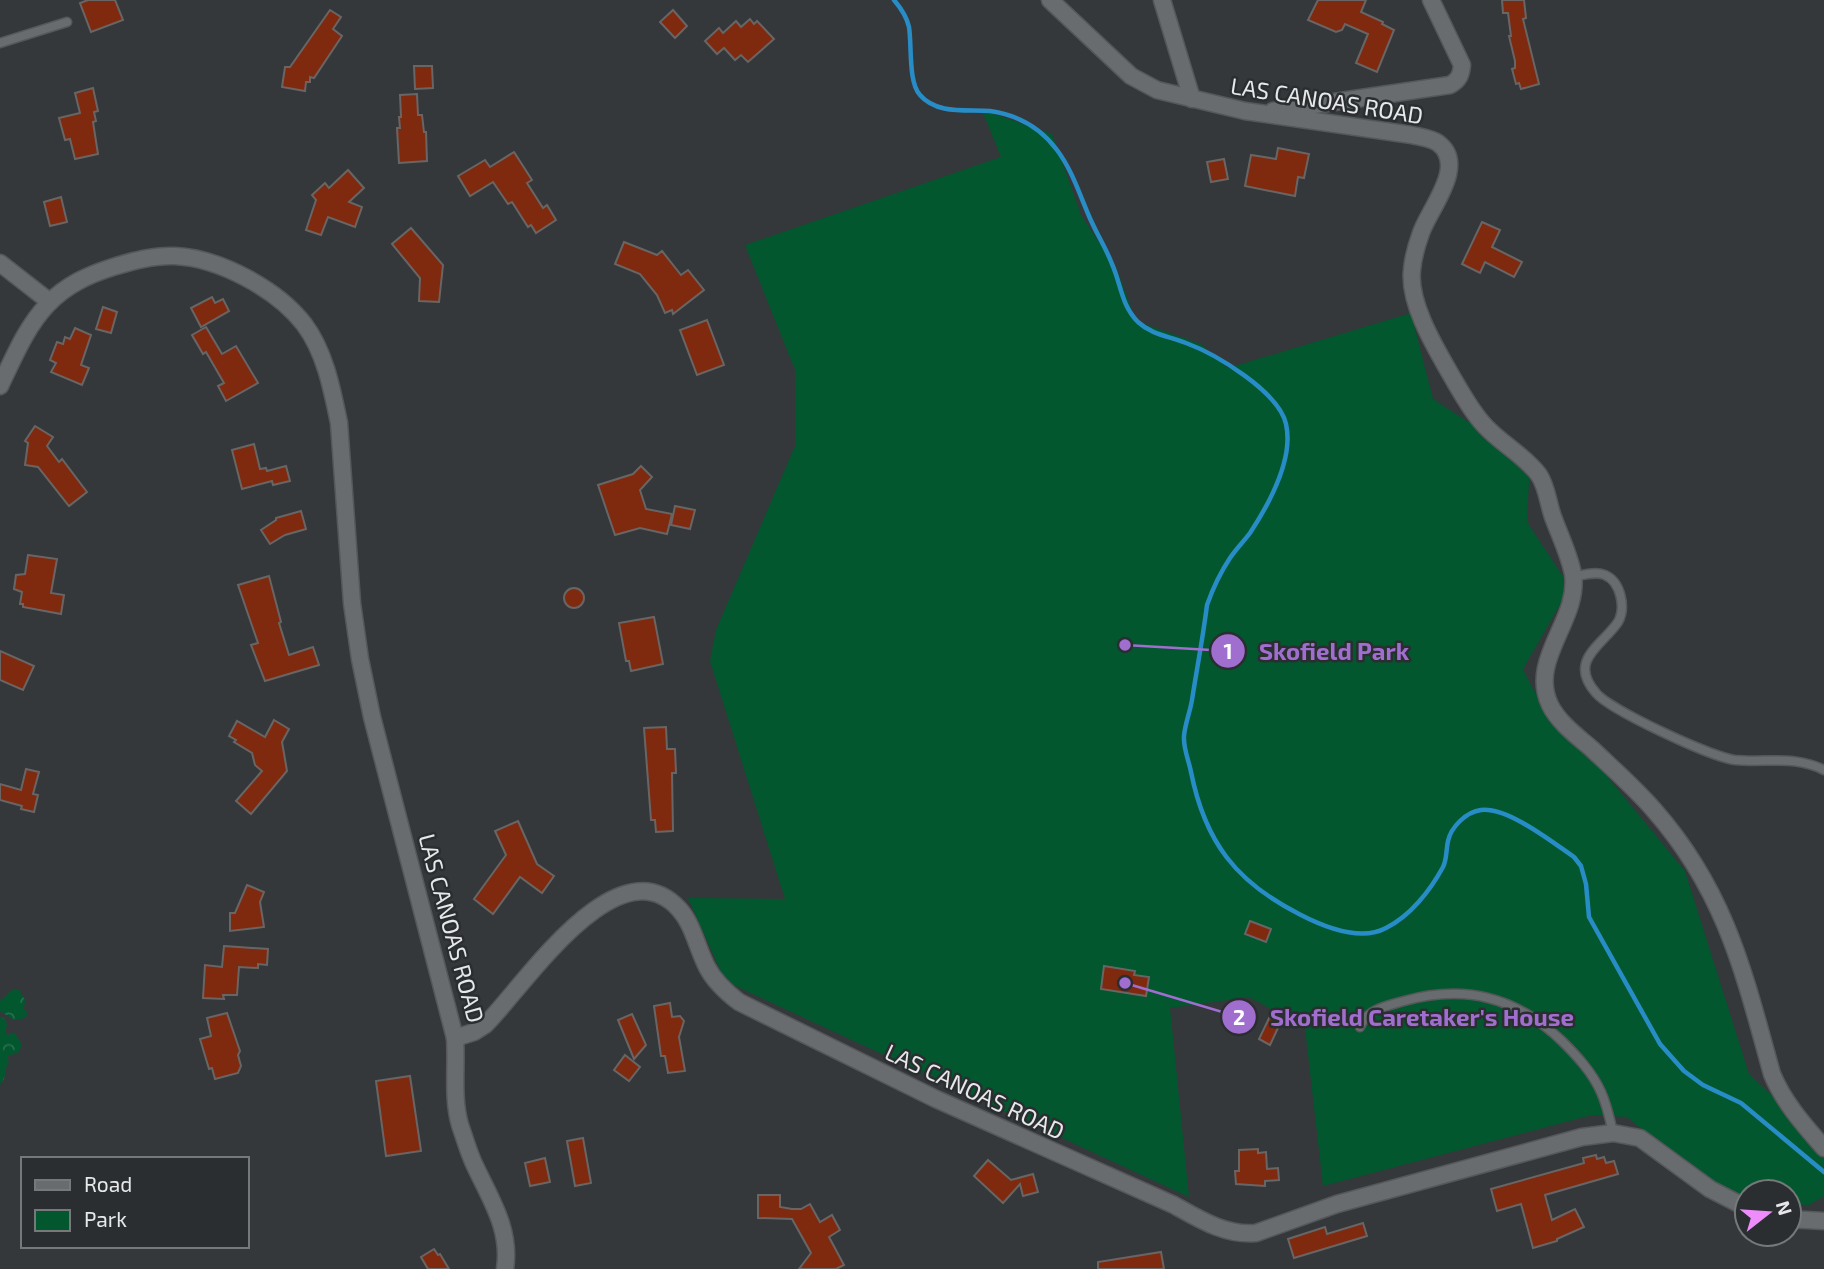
<svg xmlns="http://www.w3.org/2000/svg" width="1824" height="1269" viewBox="0 0 1824 1269" font-family="'Exo 2',sans-serif">
<style>
.forest{fill:url(#forest-crowns)}
.park{fill:#02572f}
.lines{fill:none;stroke-linecap:round;stroke-linejoin:round}
.stream{stroke:#288dc7;stroke-width:4.5}
.building{fill:#7f290f;stroke:#696564;stroke-width:2}
.service-casing{stroke:#55575a;stroke-width:11}
.minor-casing{stroke:#55575a;stroke-width:19}
.service{stroke:#696c6e;stroke-width:8}
.minor{stroke:#696c6e;stroke-width:16}
.labels{text-anchor:middle;dominant-baseline:central;stroke-width:5;stroke-linejoin:round;paint-order:stroke}
.street-label{font-size:23px;fill:#e6e8e9;stroke:#2b2e30}
.leader{fill:none;stroke:#a06ece;stroke-width:2.5}
.callout-dot{fill:#a06ece;stroke:#2b2e30;stroke-width:2.5}
.mark-label{font-size:21px;text-anchor:middle;font-weight:bold;fill:#fff}
.callout-label{font-size:24px;text-anchor:middle;font-weight:bold;fill:#a06ece;stroke:#2b2e30;stroke-width:5;stroke-linejoin:round;paint-order:stroke}
</style>
<defs>
<pattern id="forest-crowns" width="20" height="18" patternUnits="userSpaceOnUse" patternTransform="scale(1.75)"><rect width="20" height="18" fill="#02572f"/><path d="M2 6a3 3 0 1 1 6 0M12 15a3 3 0 1 1 6 0" fill="none" stroke="#276f4d"/></pattern>
</defs>
<rect width="100%" height="100%" fill="#35383a"/>
<g class="forest">
<polygon points="14,989 19,990 25,1000 24,1009 28,1014 25,1018 14,1020 0,1011 0,999 3,1000 5,996"/>
<path d="M0 1017 5 1019 7 1024 5 1033 8 1035 14 1032 22 1045 18 1053 7 1056 9 1061C4 1069 7 1078 0 1085Z"/>
</g>
<path class="park" d="M982 110 1052 134 1081 215 1117 270 1136 321 1201 344 1228 368 1411 313 1433 399 1530 462 1527 522 1570 587 1523 669C1538 701 1549 717 1577 740L1685 871 1749 1074 1824 1145V1196L1809 1205 1789 1204V1192H1747V1200L1725 1198 1627 1117 1592 1115 1323 1186 1305 1028 1249 997 1170 1008 1189 1197 725 981 688 898 785 899 710 661 716 630 795 446V370L745 245 1001 157Z"/>
<g class="lines">
<path class="stream" d="M894 0C900 7 907 18 909 27 912 45 908 82 920 95 937 115 968 109 990 111 1018 115 1040 127 1057 150 1072 170 1079 193 1089 216 1096 233 1106 248 1112 264 1121 284 1121 305 1138 322 1152 335 1169 336 1186 343 1216 354 1279 392 1286 424 1294 459 1269 504 1250 533 1244 541 1236 549 1230 558 1220 573 1213 588 1207 605 1203 637 1197 668 1192 700 1190 712 1185 724 1184 736 1183 748 1189 761 1191 772 1205 842 1236 882 1299 914 1322 926 1360 942 1386 928 1410 916 1430 891 1443 867 1447 859 1446 850 1448 841 1451 827 1466 812 1481 810 1508 807 1552 842 1574 857L1581 866 1586 884 1589 917 1660 1044 1684 1071 1703 1085 1741 1103 1824 1172"/>
</g>
<g class="building">
<polygon points="88,0 115,0 123,20 91,32 80,3"/>
<polygon points="1318,0 1366,0 1361,12 1383,22 1382,24 1394,30 1377,72 1356,63 1368,34 1345,24 1342,30 1336,32 1308,20"/>
<polygon points="1502,0 1524,0 1526,18 1523,19 1539,84 1521,89 1519,83 1516,84 1512,69 1515,68 1515,61 1509,36 1511,36 1508,13 1503,13"/>
<polygon points="330,10 341,17 333,29 342,36 314,78 310,77 310,82 306,82 305,91 282,87 285,67 290,67"/>
<polygon points="673,10 687,26 675,38 660,22"/>
<polygon points="750,19 754,24 757,21 774,39 748,62 741,55 735,60 724,48 717,54 705,41 719,28 723,33 736,21 741,27"/>
<polygon points="414,66 432,66 433,88 415,89"/>
<polygon points="93,88 98,111 94,112 96,121 93,122 98,154 75,159 70,139 65,140 59,118 80,113 75,93"/>
<polygon points="417,94 418,115 422,115 424,132 426,132 427,161 399,163 397,128 400,128 399,117 401,117 400,95"/>
<polygon points="1278,148 1309,154 1304,178 1298,177 1295,196 1245,186 1251,155 1276,159"/>
<polygon points="514,152 532,180 527,183 543,208 547,205 556,220 536,233 531,225 528,227 512,202 508,204 493,182 470,196 458,176 485,160 490,167"/>
<polygon points="1224,159 1228,179 1211,182 1207,162"/>
<polygon points="348,170 364,188 349,202 362,207 355,227 328,217 321,235 306,230 316,200 312,195 325,183 329,188"/>
<polygon points="61,197 67,222 50,226 44,202"/>
<polygon points="1482,222 1500,230 1492,247 1522,262 1514,277 1485,262 1480,273 1462,264"/>
<polygon points="411,228 443,265 439,302 419,301 420,278 392,244"/>
<polygon points="624,242 657,255 662,251 681,275 688,270 704,290 673,314 672,310 665,313 657,295 640,274 615,264"/>
<polygon points="212,297 215,303 223,299 229,311 201,327 191,308"/>
<polygon points="103,307 117,312 111,333 96,329"/>
<polygon points="707,320 724,365 697,375 680,330"/>
<polygon points="206,327 222,354 236,346 258,383 226,401 218,386 224,383 206,352 203,354 192,335"/>
<polygon points="75,328 91,335 81,365 89,368 82,385 51,372 56,363 50,360 57,342 63,344 65,337 70,339"/>
<polygon points="35,426 53,437 47,446 59,462 62,459 87,492 69,506 38,467 25,465 28,443 25,441"/>
<polygon points="254,444 260,469 266,468 267,471 286,466 290,481 273,485 272,481 242,489 232,450"/>
<polygon points="641,466 652,477 640,490 646,509 672,514 667,534 640,528 615,535 598,485 633,474"/>
<polygon points="675,506 695,510 690,529 671,525"/>
<polygon points="301,511 306,529 285,535 270,544 261,530 276,520 276,518"/>
<polygon points="28,555 57,559 51,593 64,595 61,614 23,607 23,604 20,604 22,592 14,589 16,575 25,574"/>
<polygon points="269,576 281,622 279,623 289,655 313,647 319,665 265,681 251,645 258,643 238,585"/>
<circle cx="574" cy="598" r="10"/>
<polygon points="654,617 663,664 631,671 629,661 626,661 619,623"/>
<polygon points="0,651 34,666 23,690 0,680"/>
<polygon points="274,720 289,729 282,742 287,771 251,814 236,801 262,771 255,765 252,753 234,742 236,740 229,736 237,721 265,737"/>
<polygon points="666,727 667,749 675,749 676,773 672,773 673,831 656,832 655,820 651,820 644,728"/>
<polygon points="26,769 39,772 33,794 38,795 34,812 21,809 22,806 0,800 0,784 21,790"/>
<polygon points="518,821 537,864 554,876 542,893 520,877 493,914 474,899 506,855 495,831"/>
<polygon points="247,885 264,892 260,902 264,927 230,931 230,913 235,913"/>
<polygon points="1250,921 1271,929 1266,942 1245,934"/>
<polygon points="224,946 268,949 267,965 258,964 258,968 239,967 237,995 223,995 224,999 203,998 205,965 222,967"/>
<polygon points="1104,966 1135,971 1134,975 1149,977 1146,996 1101,989"/>
<polygon points="670,1003 672,1017 680,1016 684,1021 679,1037 685,1071 668,1073 665,1056 661,1056 654,1006"/>
<polygon points="1272,1012 1283,1017 1270,1045 1259,1039"/>
<polygon points="227,1013 240,1051 238,1055 241,1066 238,1073 215,1079 212,1068 209,1069 200,1039 211,1036 207,1018"/>
<polygon points="632,1014 646,1045 634,1059 618,1020"/>
<polygon points="625,1055 640,1067 629,1081 614,1070"/>
<polygon points="410,1076 421,1151 386,1156 376,1081"/>
<polygon points="583,1138 591,1183 575,1186 567,1141"/>
<polygon points="1258,1149 1258,1153 1266,1152 1267,1169 1278,1168 1279,1180 1265,1181 1265,1186 1236,1184 1235,1171 1239,1171 1239,1150"/>
<polygon points="1596,1155 1597,1159 1604,1157 1606,1163 1614,1161 1618,1174 1545,1195 1552,1220 1575,1209 1584,1227 1557,1239 1557,1241 1533,1248 1521,1204 1497,1211 1491,1189 1584,1163 1583,1158"/>
<polygon points="545,1158 550,1182 530,1186 525,1163"/>
<polygon points="988,1160 1011,1180 1033,1174 1038,1192 1023,1196 1020,1184 1003,1203 974,1176"/>
<polygon points="758,1195 780,1195 780,1207 792,1209 801,1209 810,1204 820,1222 832,1215 840,1230 829,1237 844,1265 836,1269 799,1269 811,1253 792,1219 758,1218"/>
<polygon points="1363,1223 1367,1236 1294,1258 1288,1239 1325,1227 1327,1234"/>
<polygon points="434,1249 438,1255 440,1254 449,1269 428,1269 421,1257"/>
<polygon points="1161,1252 1164,1269 1098,1269 1098,1262"/>
</g>
<g class="lines">
<defs>
<g id="service">
<polyline points="0,43 67,22"/>
<path d="M1573 577C1583 575 1595 571 1605 575 1621 582 1626 608 1618 622 1603 645 1567 660 1596 693 1610 710 1711 757 1735 760 1766 763 1795 755 1824 770"/>
<path d="M1360 1027C1367 1009 1387 1006 1404 1001 1465 984 1516 997 1562 1041 1577 1056 1592 1072 1601 1092 1607 1105 1610 1119 1613 1133"/>
</g>
<g id="minor">
<path d="M1050 0 1131 76 1157 90 1245 111 1412 135C1420 137 1431 138 1438 143 1468 165 1429 209 1421 233 1417 244 1413 258 1412 270 1408 305 1438 352 1455 382 1464 397 1473 414 1486 427 1502 444 1525 456 1539 475 1547 487 1548 503 1553 517 1560 536 1569 554 1573 574 1580 620 1528 659 1550 705 1559 723 1577 736 1592 749 1613 769 1635 788 1654 810 1726 892 1744 973 1772 1074 1784 1103 1804 1125 1824 1148"/>
<polyline points="1162,0 1192,99"/>
<path d="M1273 111 1450 85C1459 80 1461 75 1462 65L1431 0"/>
<polyline points="0,263 50,302"/>
<path d="M0 386C14 357 26 327 48 304 66 285 88 275 113 267 133 261 154 255 175 256 219 258 277 289 304 324 325 352 332 389 339 423L352 603 360 659 372 717 455 1038C457 1067 452 1097 460 1125 465 1139 469 1154 475 1166 491 1200 511 1230 505 1269"/>
<path d="M455 1038 474 1032 485 1025C522 989 617 841 679 909 693 924 697 948 707 967 714 981 726 992 739 1002L936 1099 1174 1205C1199 1219 1226 1236 1256 1233L1337 1204 1582 1137 1613 1133 1640 1138 1710 1189 1747 1208"/>
<polyline points="1789,1219 1824,1221"/>
</g>
</defs>
<use href="#service" class="service-casing"/>
<use href="#minor" class="minor-casing"/>
<use href="#service" class="service"/>
<use href="#minor" class="minor"/>
</g>
<g class="labels">
<g class="street-label">
<text transform="translate(1327 100) rotate(9)">LAS CANOAS ROAD</text>
<text transform="translate(452 928) rotate(75)">LAS CANOAS ROAD</text>
<text transform="translate(975 1091) rotate(25)">LAS CANOAS ROAD</text>
</g>
</g>
<path class="leader" d="M1125 645L1228 651M1125 983L1239 1017"/>
<g class="callout-dot">
<circle cx="1125" cy="645" r="7"/>
<circle cx="1125" cy="983" r="7"/>
<circle cx="1228" cy="651" r="18"/>
<circle cx="1239" cy="1017" r="18"/>
</g>
<g class="mark-label">
<text x="1228" y="659">1</text>
<text x="1239" y="1025">2</text>
</g>
<g class="callout-label">
<text x="1334" y="660">Skofield Park</text>
<text x="1422" y="1026">Skofield Caretaker's House</text>
</g>
<rect x="21" y="1157" width="228" height="91" fill="#2b2e30" stroke="#76787a" stroke-width="2"/>
<rect x="35" y="1180" width="35" height="10" fill="#696c6e" stroke="#76787a" stroke-width="2"/>
<text x="84" y="1192" font-size="21" fill="#e6e8e9">Road</text>
<rect x="35" y="1210" width="35" height="21" fill="#02572f" stroke="#76787a" stroke-width="2"/>
<text x="84" y="1227" font-size="21" fill="#e6e8e9">Park</text>
<g transform="translate(1768 1213) rotate(73)"><circle r="33" fill="#2b2e30" stroke="#76787a" stroke-width="2"/>
<path d="M0-5L12 26L0 18L-12 26Z" fill="#ed8cfa"/>
<text y="-10" font-size="19" font-weight="bold" text-anchor="middle" fill="#e6e8e9">N</text>
</g>
</svg>
